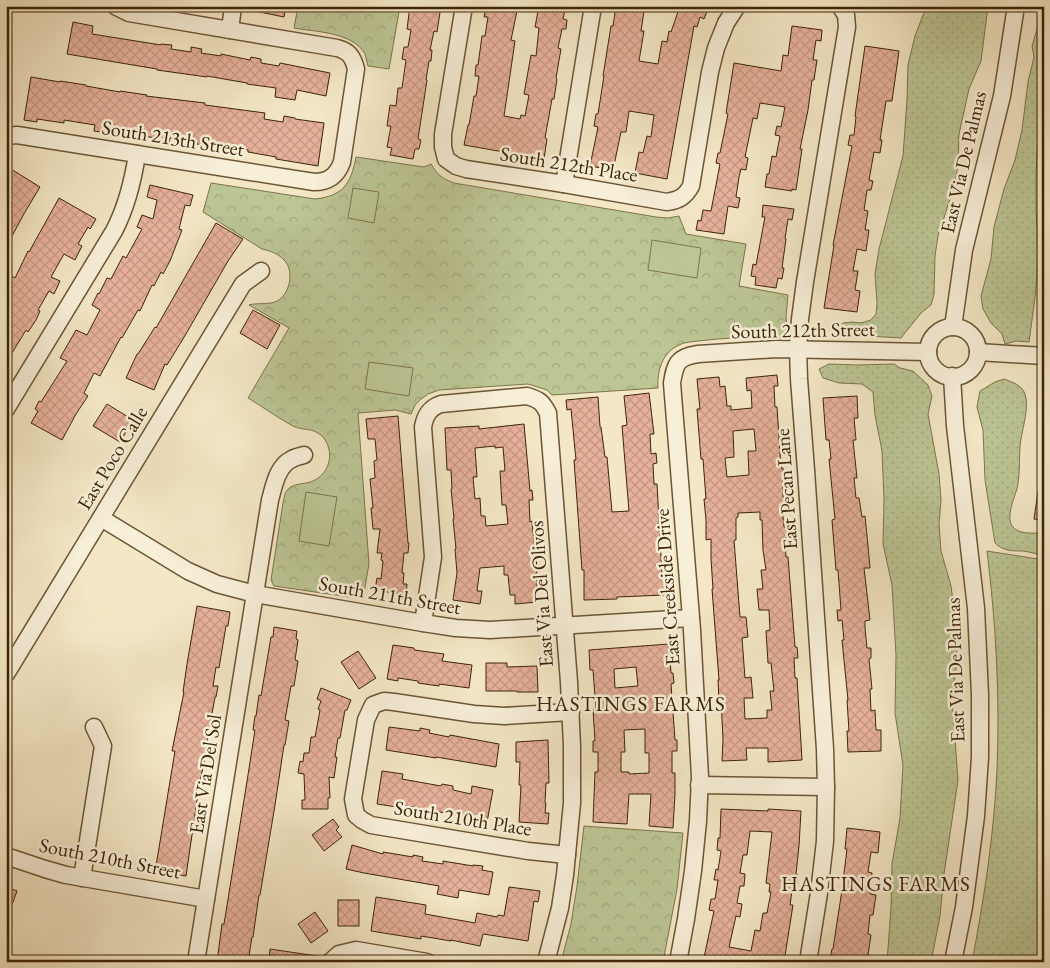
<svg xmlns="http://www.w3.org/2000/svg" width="1050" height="968" viewBox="0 0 1050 968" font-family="'EB Garamond',serif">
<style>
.grass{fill:url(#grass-dots);stroke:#7c744c}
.forest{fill:url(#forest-crowns);stroke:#7c744c}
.garden{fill:#bcc594;stroke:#7c744c}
.building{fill:url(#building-cross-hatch);stroke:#3d2405;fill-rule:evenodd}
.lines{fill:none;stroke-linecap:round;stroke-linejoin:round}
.minor-casing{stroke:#6b5535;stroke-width:19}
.minor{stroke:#f8efd9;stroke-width:16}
.labels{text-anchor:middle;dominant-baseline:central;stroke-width:5;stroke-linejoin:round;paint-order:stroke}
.street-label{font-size:20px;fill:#3d2405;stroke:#f8efd9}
.neighbourhood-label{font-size:21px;letter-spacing:1px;fill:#3d2405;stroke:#f8efd9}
</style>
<defs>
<pattern id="grass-dots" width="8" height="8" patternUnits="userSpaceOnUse" patternTransform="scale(1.25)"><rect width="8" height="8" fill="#bcc594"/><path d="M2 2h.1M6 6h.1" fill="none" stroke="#a2a97e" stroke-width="1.8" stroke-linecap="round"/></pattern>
<pattern id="forest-crowns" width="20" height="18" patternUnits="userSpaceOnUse" patternTransform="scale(1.25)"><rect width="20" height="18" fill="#bcc594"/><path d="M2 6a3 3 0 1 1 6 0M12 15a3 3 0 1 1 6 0" fill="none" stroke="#a2a97e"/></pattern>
<pattern id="building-cross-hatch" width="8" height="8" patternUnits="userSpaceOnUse" patternTransform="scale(1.25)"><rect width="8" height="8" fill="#e6b19a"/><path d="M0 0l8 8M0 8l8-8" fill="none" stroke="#c69883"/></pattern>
</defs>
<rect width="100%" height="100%" fill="#f4e7c5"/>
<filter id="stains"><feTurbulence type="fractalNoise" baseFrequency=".004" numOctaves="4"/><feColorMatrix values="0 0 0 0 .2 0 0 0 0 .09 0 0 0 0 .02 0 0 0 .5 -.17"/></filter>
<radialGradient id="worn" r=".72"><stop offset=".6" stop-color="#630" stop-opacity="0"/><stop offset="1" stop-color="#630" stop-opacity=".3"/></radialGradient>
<g class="grass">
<polygon points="925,6 988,6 981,61 969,89 959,134 958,166 954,187 938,236 935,256 934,294 931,305 921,313 901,338 835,334 838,327 843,323 852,322 861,323 871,320 876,314 877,303 875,274 879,249 903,156 907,100 908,65 915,36 925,10"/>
<polygon points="1042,6 1044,6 1044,69 1043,75 1044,113 1037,154 1036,173 1036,210 1039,254 1035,298 1029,342 1016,341 1005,344 1002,334 991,323 983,309 981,296 991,259 994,227 1004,189 1015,160 1022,130 1028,82 1034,57 1032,46 1038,26 1038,16"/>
<polygon points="829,364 857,365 894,364 900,368 913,371 928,385 932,396 928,414 939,474 941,500 939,524 941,551 951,586 956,624 957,661 952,698 958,780 944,874 940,916 931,962 887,962 891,908 892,864 900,818 903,765 895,713 896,655 892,585 883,544 884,500 882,451 875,415 873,392 862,384 839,383 823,378 819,369"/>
<path d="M1004 379C1012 382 1022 385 1025 394 1030 409 1021 431 1020 447 1019 461 1020 475 1017 489 1014 498 1006 517 1012 526 1018 535 1034 533 1044 533V556C1037 554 1030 552 1023 551 1012 551 1003 551 995 543L985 480 983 430 977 407 980 391 995 382Z"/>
<path d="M987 551 1044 560V962H972C984 899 994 835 997 770 1000 697 996 624 987 551Z"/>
</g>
<g class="forest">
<path d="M298 6H400L389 69 368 66C367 62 366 58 365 54 353 32 316 32 294 28Z"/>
<path d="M356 157 424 167 431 164C438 175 441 178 454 183L656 217 668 218 679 216 686 234 746 244 739 286 788 295 786 317 788 332 780 338 773 336C748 337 723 338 698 341 692 342 684 342 679 345 662 353 657 371 658 388L552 395 547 390 528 384 439 390 428 394 421 399 415 405 411 414 395 410 358 413 369 564 363 599 274 586 271 580 283 503C284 500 284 495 286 492 291 482 305 485 313 481 331 473 335 450 322 436 312 427 303 431 293 426 278 418 263 407 248 398L289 328 249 305C259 302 269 306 279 300 290 292 294 272 285 261 279 254 271 251 262 249L203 212 211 183 315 199C343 196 351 184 356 157Z"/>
<polygon points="584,826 683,833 677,889 663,962 561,962 571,924 577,886"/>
</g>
<g class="garden">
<polygon points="353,188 379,192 374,223 348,218"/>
<polygon points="652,240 701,248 697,278 648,270"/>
<polygon points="369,362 413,368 409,396 365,389"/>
<polygon points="306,492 337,497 329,546 299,541"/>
</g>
<g class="building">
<polygon points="255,6 286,6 284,17 255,11"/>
<polygon points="410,6 441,6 437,32 434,31 430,50 432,50 431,61 429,61 426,80 427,80 418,139 421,140 419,149 415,149 413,159 390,155 392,148 387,147 391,126 387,126 390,105 396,106 398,88 402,88 406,60 402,59 404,47 408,47 411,30 407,29"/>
<polygon points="486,6 517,11 511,40 515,41 504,116 520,119 521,115 525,116 529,95 524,94 531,55 536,56 539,28 535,27 539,6 566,6 563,19 567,20 566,29 562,29 558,48 561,49 556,78 557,79 554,99 552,99 545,138 547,139 544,159 464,145 468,125 469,125 474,96 476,96 479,76 475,76 476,65 478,65 482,36 485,36 488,17 484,17"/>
<polygon points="616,6 641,6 640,10 644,11 641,31 644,31 639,61 658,64 662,41 667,42 669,31 671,32 680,6 701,6 708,9 704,19 700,17 697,27 694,26 667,179 635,173 639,152 643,153 647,136 651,137 654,115 629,111 626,132 621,132 613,170 590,166 598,127 594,126 596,114 598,114 604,76 603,76 611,26 613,26"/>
<polygon points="73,22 93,26 92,34 161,45 161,44 172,45 171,49 191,52 191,47 202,49 201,53 221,56 221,54 250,60 251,57 261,59 261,63 279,66 280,63 330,73 326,96 297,90 295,100 275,97 276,88 247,84 247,83 207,76 207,77 157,70 157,69 67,54"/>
<polygon points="792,26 822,30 821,41 816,40 813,60 817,60 814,80 812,80 808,110 800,149 802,149 796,190 792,189 792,191 765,187 767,174 769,174 772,156 776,157 780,136 775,135 777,126 781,127 785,107 760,103 757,119 753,118 745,157 748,158 746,170 741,169 739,177 736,197 740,198 738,208 728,206 724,234 696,230 698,220 701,221 703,210 711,211 720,164 716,163 718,153 720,153 728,114 726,113 734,63 781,71 783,55 788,56"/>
<polygon points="865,46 899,51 892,101 886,101 880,140 882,140 880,153 874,152 869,180 873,181 871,190 867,190 864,210 868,211 865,230 869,230 866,251 857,249 853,271 858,271 855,290 860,291 857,312 824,308 834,245 833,245 852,146 848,145 850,135 854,135 856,117 855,116"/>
<polygon points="31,77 60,82 60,81 86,85 86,86 120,92 120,91 147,95 146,96 205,103 205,105 265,113 264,119 283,122 284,116 295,118 295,119 324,123 318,166 276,159 276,157 248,152 248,150 218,145 218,150 203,148 203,145 191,143 191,140 170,138 169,143 155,141 156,138 131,134 131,131 110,127 109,133 94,131 95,125 64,120 64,123 37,119 37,122 24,120"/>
<polygon points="6,166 40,187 25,212 12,236 6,232"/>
<polygon points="150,185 193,195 190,206 185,205 179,229 182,230 170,261 163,274 161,272 154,286 152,285 140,311 138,310 122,338 121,337 100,376 94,373 84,393 88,396 76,414 62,440 31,423 38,411 35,409 39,401 41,402 67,361 60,358 76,330 87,335 100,310 92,305 98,293 99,294 107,278 111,279 123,256 126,258 142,229 137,227 142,215 153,219 157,200 147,197"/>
<polygon points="59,198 96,219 90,229 88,227 78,244 82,246 75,260 64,254 51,277 60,281 54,294 49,291 38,310 40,311 36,320 28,332 26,330 6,363 6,287 12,276 15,278 28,251 29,252"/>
<polygon points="763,205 794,209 792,220 788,219 785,239 786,239 782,268 784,268 782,279 778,278 776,288 755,285 756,277 751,276 753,264 756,265 765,217 762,217"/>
<polygon points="216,223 243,239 228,261 183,339 167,365 165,364 154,390 126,378 137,354 138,354 155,327 156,328"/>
<polygon points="253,310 280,325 267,349 240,333"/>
<path d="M777 375 778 386H774L775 407H777L781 468H783V497H786V507H782L784 527H787V538H785L786 557H788L795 647H797L798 658H794L795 678H797L802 760 768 762V748H746L747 760 722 761 723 739 721 700 719 701 718 680H719L712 589H713L711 559V539L706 540V520L704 499H706L703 459H701L697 409H700L697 379 719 377 720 387 725 386 727 406H731V410L752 408 751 390 747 391 746 378ZM754 429 756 451H748L749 475 727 477 725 458 734 457 733 431ZM760 512V520H762L763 550 766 570H761L763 589H757L759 610H769L770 630 766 631 768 663H771L774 691H770L772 710H767V718L745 719 744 698H753L751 677 745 678 742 638 748 637 746 617H740L734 540H736V518L738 517V513Z"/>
<polygon points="649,393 654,434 650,434 651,454 656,453 657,463 653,464 654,484 657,484 662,575 664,575 665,595 617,597 617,599 584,600 584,570 582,570 574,460 576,460 571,409 567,410 566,400 598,397 600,427 601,427 605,457 607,457 612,512 629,511 622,426 627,425 624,396"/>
<polygon points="857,396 858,418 854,418 856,440 853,440 857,478 854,478 856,498 859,498 862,517 865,516 868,546 870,568 864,568 870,620 865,621 865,628 867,648 871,648 871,658 869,659 872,689 870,689 871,711 875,710 876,730 881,730 881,751 848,752 847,731 849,731 847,700 848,700 842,640 844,640 842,620 838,621 837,610 841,610 838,570 836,570 832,520 835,519 829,459 831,459 829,440 826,440 823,398"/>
<polygon points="107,404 133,420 120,442 93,426"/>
<polygon points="398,416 408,543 409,543 408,553 404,553 402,573 404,573 403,584 407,584 406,595 375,590 377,578 381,579 383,561 381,560 382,553 377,553 380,529 373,529 371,508 373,508 370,479 375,478 374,461 377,460 375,439 368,439 366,419"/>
<path d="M524 424 530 491 532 490 533 500H529L530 522 532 521 535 553H536L537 573H536L538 602 515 604V595H510L508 575H504V566L480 568 477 591H482L480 604 453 600 457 573 455 549H456L453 519H454L451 489H452L451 470H447L445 428 479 426V429ZM495 446V448L503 447 505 471H500L502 505H506L508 524 486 526 485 516H481L480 498 475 499 473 477H477L475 448Z"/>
<polygon points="1038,492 1044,492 1044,520 1034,519"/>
<polygon points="197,606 230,612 228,626 226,626 219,668 216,667 213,686 218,686 216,697 215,697 207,741 210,742 206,758 205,757 199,787 186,876 155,872 175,751 172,751 184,692 183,692 187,664"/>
<polygon points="274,627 297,631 296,639 298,640 295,660 298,661 294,686 291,686 285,720 289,721 285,745 284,745 275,805 260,895 259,895 253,937 252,937 248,962 217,962 222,924 224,924 248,775 255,730 253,730 255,716 256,716 259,695 261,696 271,637 273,637"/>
<path d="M669 644 671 673H673L674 683 671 684 675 740H677V751H672V773H675V794L673 828 649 826 651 794H629L627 824 593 822 595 772H598V752H593V741H595L593 710H596L593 670H590L589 650ZM636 667 638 686 615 688 614 669ZM645 729V753H649V773L629 774V772H621V752H625L624 730Z"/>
<polygon points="393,645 414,648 414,650 444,654 442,661 472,665 469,688 439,684 439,686 418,683 418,681 398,678 398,681 387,679"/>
<polygon points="358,651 376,678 359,689 341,662"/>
<polygon points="486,663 507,663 507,667 537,666 538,692 517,692 517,691 486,691"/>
<polygon points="321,688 351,700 347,710 345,710 340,738 338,738 335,757 337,757 334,778 329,777 330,798 328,798 328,809 302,809 302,800 305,800 304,774 298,773 300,761 303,762 304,753 309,753 311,737 315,737 320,710 318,709 321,701 317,699"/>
<polygon points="389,727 420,731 420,728 430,730 429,733 449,737 450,735 499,744 496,767 436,757 436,758 386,750"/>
<polygon points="548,740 549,783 546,783 545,803 546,803 545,813 549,813 548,824 519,822 521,785 519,785 520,762 516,762 516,742"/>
<polygon points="382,771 403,774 402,779 441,786 442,784 453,786 453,790 471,794 472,786 493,790 487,822 466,818 467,817 397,804 397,807 377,804"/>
<path d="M721 809 768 811V809L801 811 799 846 796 874 798 875 797 885 793 884 790 905H793L784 962H703L714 911 709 910 711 899H715L718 880H714L716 869 718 870 721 851 717 850 718 838H720ZM750 831 772 832 766 883 770 884 769 892H771L767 913H763L760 931 755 930 751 951 729 947 736 916 740 917 742 904 737 903 740 886H744L745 874 740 873 743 855H747Z"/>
<polygon points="333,819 339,827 336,830 342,837 324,851 312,835"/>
<polygon points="847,828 880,832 878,853 871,852 868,872 872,873 870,894 876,895 873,915 870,915 868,934 871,935 867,962 832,962 832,960 830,959 832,949 833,949 842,890 847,849 845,849"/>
<polygon points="352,845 383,854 383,852 413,857 413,855 423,857 422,861 443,864 443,861 473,866 473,865 483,866 482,870 493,872 489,895 459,890 458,898 437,894 439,886 364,873 346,869"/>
<polygon points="6,887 17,891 8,916 6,916"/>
<polygon points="509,887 540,891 538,902 534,901 528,941 483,934 480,946 451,940 451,941 421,936 421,939 371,931 376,897 426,905 425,914 475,923 477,913 497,917 498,915 504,916"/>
<rect x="338" y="900" width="21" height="26"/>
<polygon points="315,912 328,931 311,943 298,924"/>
<polygon points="270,949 317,956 317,962 271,962 269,961"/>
</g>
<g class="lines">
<defs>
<g id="minor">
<path d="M464 6 443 134V147L446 159 456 166 466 169 564 184 667 202C679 200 685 197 691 186L710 72 716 48 726 23 737 6"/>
<polyline points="230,30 233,6"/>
<path d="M6 136 17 135 314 182C328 182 337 176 342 162L356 69C353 57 349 51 337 48L129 13 115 6"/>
<polyline points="564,184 593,6"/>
<polyline points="953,327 964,250 1002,96 1016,6"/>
<circle cx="953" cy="352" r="25"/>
<polyline points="978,352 1044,356"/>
<polyline points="952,376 955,426 976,608 980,695 980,757 976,816 964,907 953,962"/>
<path d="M6 409 114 231C127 206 133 181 137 154"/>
<polyline points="101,518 188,571 217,584 255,594 423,623 456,628 490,630 691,618"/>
<path d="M423 623 433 557 423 427C425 416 429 408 441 404L527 396C540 400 542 402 548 413L569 682 572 746V803L565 875 560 908 546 962"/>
<polyline points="6,674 243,284 261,271"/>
<polyline points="699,785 826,787"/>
<polyline points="567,855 528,851 371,825 362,820 356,815 353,799 366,720 373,705 384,701 394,702 474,714 504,716 571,712"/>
<polyline points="6,856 45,869 66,875 206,899"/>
<polyline points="82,878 103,746 94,727"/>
<path d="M196 962 270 500C274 486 277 466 292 459 295 457 300 456 304 455"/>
<polyline points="330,962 339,954 356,950 427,962"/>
<path d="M678 962 686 919 693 871 698 821 700 777 692 630 672 383C675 364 677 357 698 354L776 349 928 352"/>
<polyline points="808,962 819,893 825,841 826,787 825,749 806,470 799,379 798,349 800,319 805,282 847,27 846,15 840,6"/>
</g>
</defs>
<use href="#minor" class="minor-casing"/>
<use href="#minor" class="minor"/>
</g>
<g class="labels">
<g class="street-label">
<text transform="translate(173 138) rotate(9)">South 213th Street</text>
<text transform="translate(963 162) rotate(-77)">East Via De Palmas</text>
<text transform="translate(569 164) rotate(9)">South 212th Place</text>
<text transform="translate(803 330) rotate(-1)">South 212th Street</text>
<text transform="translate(112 458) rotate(-59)">East Poco Calle</text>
<text transform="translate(786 489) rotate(-94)">East Pecan Lane</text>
<text transform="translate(667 587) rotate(-94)">East Creekside Drive</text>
<text transform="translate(541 594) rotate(-94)">East Via Del Olivos</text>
<text transform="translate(390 595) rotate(10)">South 211th Street</text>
<text transform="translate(955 670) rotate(-92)">East Via De Palmas</text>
<text transform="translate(205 774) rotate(-81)">East Via Del Sol</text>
<text transform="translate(463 818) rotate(9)">South 210th Place</text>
<text transform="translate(110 858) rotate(11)">South 210th Street</text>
</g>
<g class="neighbourhood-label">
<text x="631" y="703">HASTINGS FARMS</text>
<text x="876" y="883">HASTINGS FARMS</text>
</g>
</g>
<rect width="1050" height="968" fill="none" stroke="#f4e7c5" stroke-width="25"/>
<rect x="8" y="8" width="1035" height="953" fill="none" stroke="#3d2405" stroke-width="2.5"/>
<rect x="12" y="12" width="1025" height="943" fill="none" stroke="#3d2405"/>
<rect width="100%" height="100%" filter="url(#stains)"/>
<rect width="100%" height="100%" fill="url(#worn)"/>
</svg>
